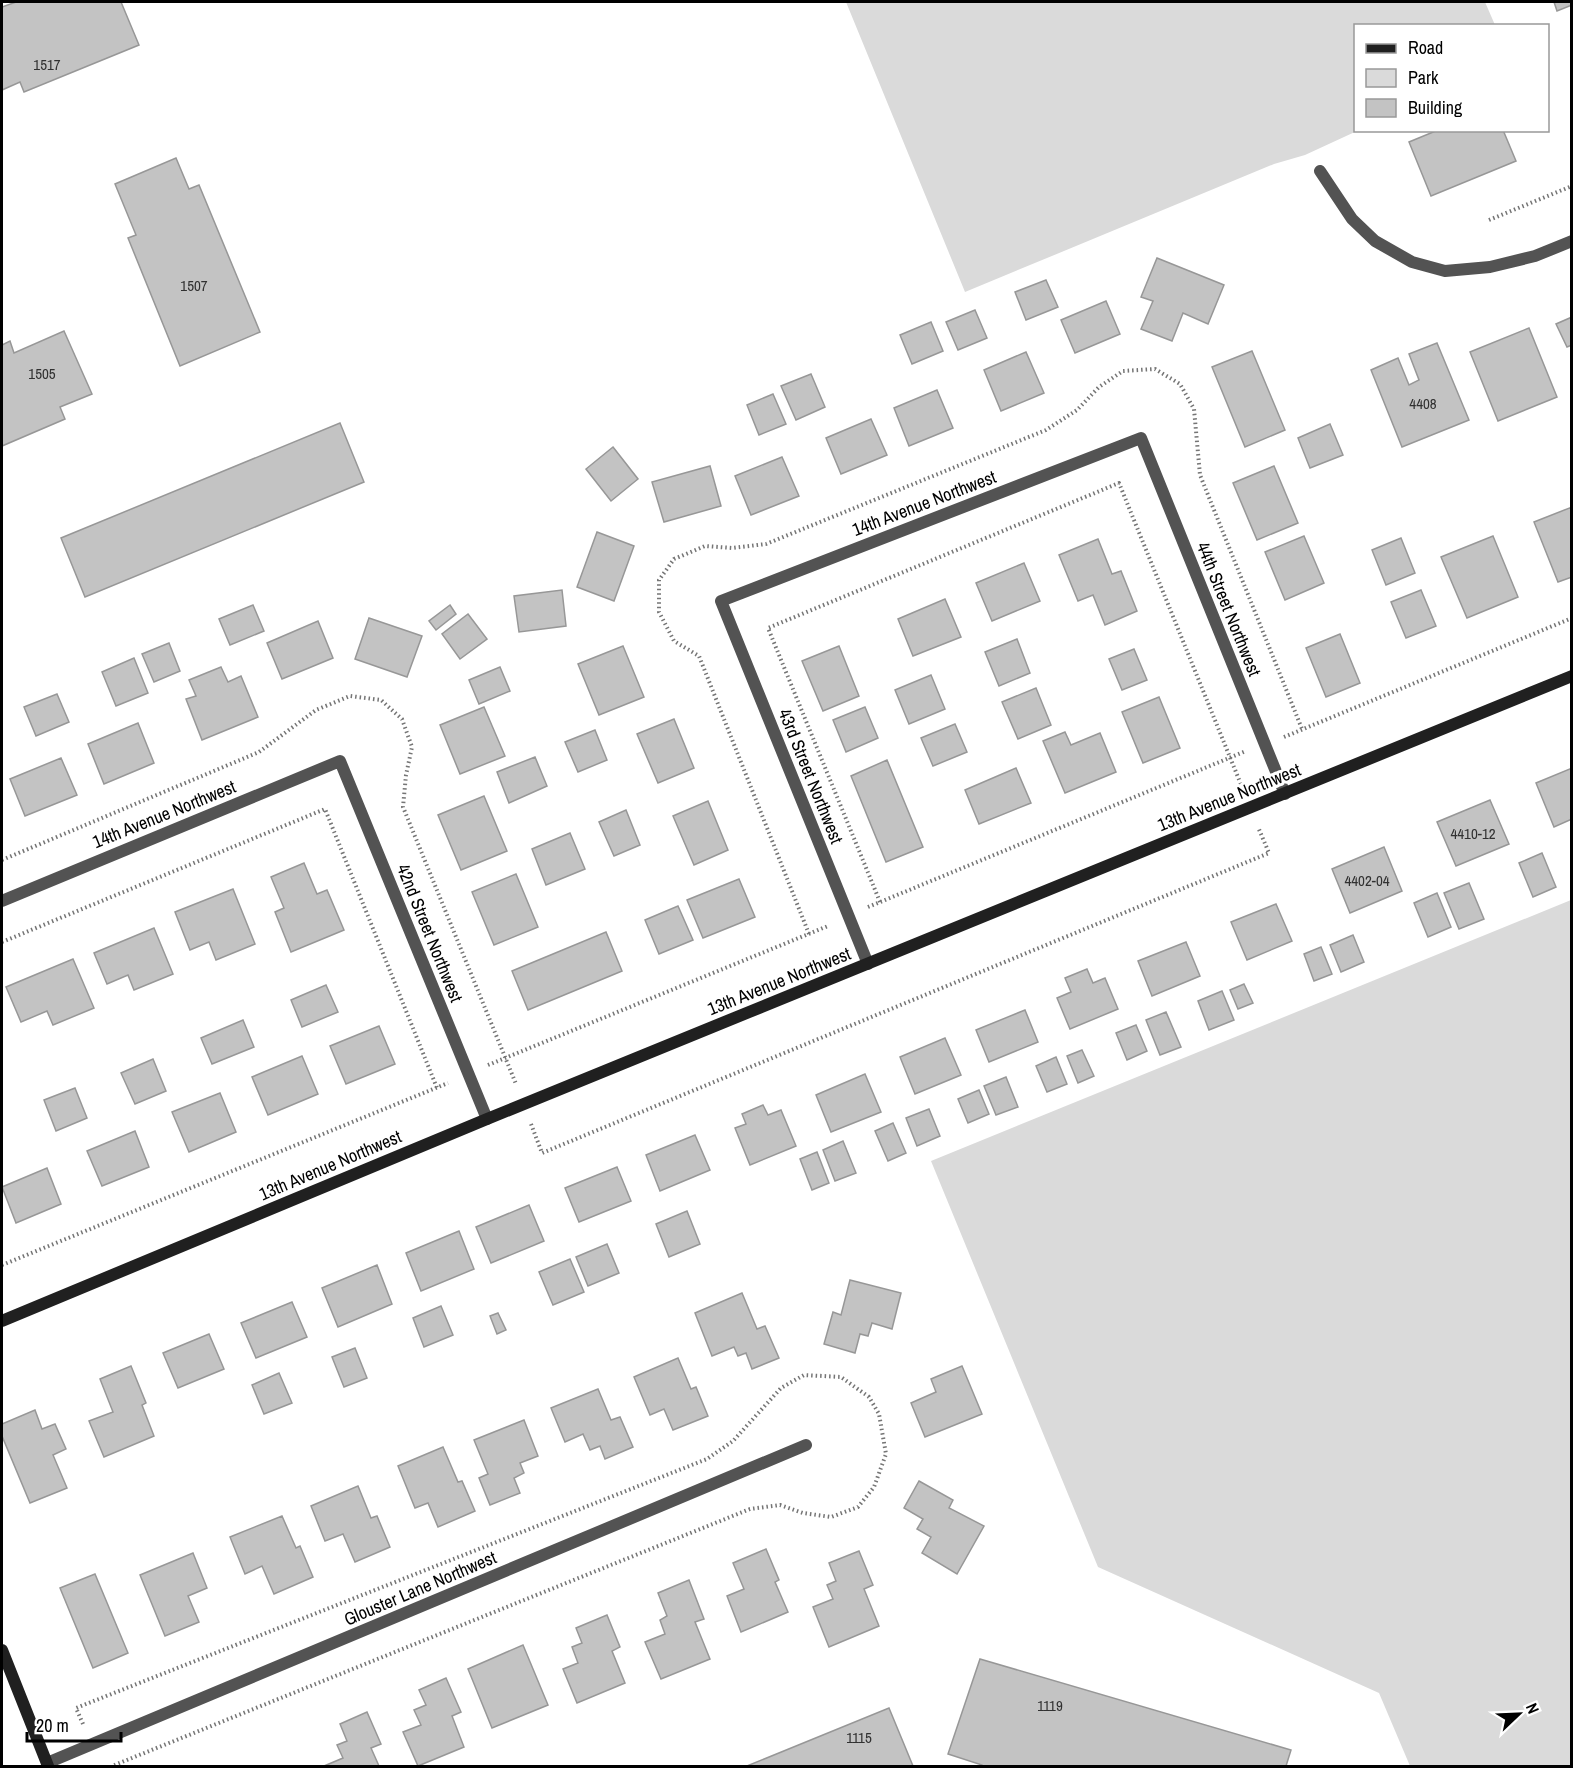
<svg xmlns="http://www.w3.org/2000/svg" width="1573" height="1768" viewBox="0 0 1573 1768" font-family="'Archivo Narrow',sans-serif">
<style>
.park{fill:#dadada}
.building{fill:#c3c3c3;stroke:#979797;stroke-width:1.5}
.lines{fill:none;stroke-linecap:round;stroke-linejoin:round}
.path{stroke:#757575;stroke-width:4;stroke-dasharray:1.5 3;stroke-linecap:butt}
.street{stroke:#535353;stroke-width:12}
.secondary{stroke:#202020;stroke-width:12}
.labels{text-anchor:middle;dominant-baseline:central;stroke-width:6;stroke-linejoin:round;paint-order:stroke}
.number-label{font-size:15px;fill:#313131}
.street-label{font-size:18px;fill:#000;stroke:#fff}
</style>
<rect width="100%" height="100%" fill="#fff"/>
<g class="park">
<polygon points="846,2 1485,2 1495,25 1356,26 1357,131 1305,155 1274,164 965,292"/>
<polygon points="1571,900 1571,1766 1410,1766 1379,1693 1098,1567 931,1161"/>
</g>
<g class="building">
<polygon points="16,2 121,2 139,45 24,92 20,82 2,90 2,7"/>
<polygon points="1554,2 1572,2 1572,5 1557,11"/>
<polygon points="1438,130 1503,130 1516,161 1431,196 1409,142"/>
<polygon points="176,158 189,189 199,185 260,332 180,366 128,238 136,235 115,184"/>
<polygon points="1157,258 1224,285 1208,324 1183,313 1172,341 1141,329 1153,301 1141,297"/>
<polygon points="1046,280 1058,307 1026,320 1015,292"/>
<polygon points="1106,301 1120,334 1075,353 1061,320"/>
<polygon points="975,310 987,338 958,350 946,322"/>
<polygon points="1572,317 1572,345 1567,347 1556,324"/>
<polygon points="931,322 943,351 912,364 900,335"/>
<polygon points="1529,328 1557,397 1498,421 1470,352"/>
<polygon points="64,331 92,394 60,407 65,419 2,446 2,345 10,341 14,353"/>
<polygon points="1437,343 1469,420 1402,447 1371,370 1398,358 1409,385 1419,380 1409,354"/>
<polygon points="1252,351 1285,430 1245,447 1212,367"/>
<polygon points="1026,352 1044,393 1001,411 984,370"/>
<polygon points="811,374 825,407 796,420 781,386"/>
<polygon points="937,390 953,428 909,446 894,408"/>
<polygon points="773,394 786,424 759,435 747,405"/>
<polygon points="871,419 887,455 841,474 826,438"/>
<polygon points="340,423 364,482 85,597 61,538"/>
<polygon points="1330,424 1343,455 1310,468 1298,438"/>
<polygon points="613,447 638,479 611,501 586,469"/>
<polygon points="782,457 799,496 751,515 735,476"/>
<polygon points="710,466 721,506 664,522 652,482"/>
<polygon points="1274,466 1298,523 1257,540 1233,483"/>
<polygon points="1572,507 1572,577 1558,582 1534,522"/>
<polygon points="597,532 634,546 614,601 577,587"/>
<polygon points="1304,536 1324,583 1285,600 1265,552"/>
<polygon points="1493,536 1518,597 1467,618 1441,557"/>
<polygon points="1401,538 1415,573 1386,585 1372,550"/>
<polygon points="1098,539 1112,574 1121,571 1137,611 1105,625 1093,595 1078,601 1059,555"/>
<polygon points="1024,563 1040,601 992,621 976,583"/>
<polygon points="562,590 566,626 519,632 514,596"/>
<polygon points="1421,590 1436,626 1406,638 1391,602"/>
<polygon points="945,599 961,637 913,656 898,619"/>
<polygon points="253,605 264,631 230,645 219,619"/>
<polygon points="450,605 456,614 436,630 429,621"/>
<polygon points="468,614 487,639 460,659 442,634"/>
<polygon points="369,618 422,636 407,677 355,659"/>
<polygon points="318,621 333,658 282,679 267,643"/>
<polygon points="1340,634 1360,683 1326,697 1306,648"/>
<polygon points="1017,639 1030,673 999,686 985,652"/>
<polygon points="169,643 180,671 154,682 142,654"/>
<polygon points="623,646 644,697 599,715 578,664"/>
<polygon points="839,646 859,696 823,711 802,661"/>
<polygon points="1134,649 1147,680 1122,690 1109,659"/>
<polygon points="134,658 148,693 116,706 102,672"/>
<polygon points="221,667 228,682 241,676 258,717 202,740 186,699 196,696 189,680"/>
<polygon points="500,667 510,691 479,704 469,680"/>
<polygon points="931,675 945,709 909,724 895,690"/>
<polygon points="1036,688 1051,725 1018,739 1002,702"/>
<polygon points="57,694 69,722 36,736 24,707"/>
<polygon points="1159,697 1180,748 1143,763 1122,712"/>
<polygon points="484,707 505,756 460,774 440,725"/>
<polygon points="865,707 878,738 846,752 833,720"/>
<polygon points="674,719 694,768 658,783 637,734"/>
<polygon points="138,723 154,763 104,784 88,744"/>
<polygon points="955,724 967,752 933,766 921,738"/>
<polygon points="595,730 607,760 578,772 565,742"/>
<polygon points="1065,732 1071,745 1100,733 1116,772 1065,793 1043,741"/>
<polygon points="535,757 547,786 509,803 497,772"/>
<polygon points="61,758 77,795 25,816 10,779"/>
<polygon points="887,760 923,847 886,862 851,776"/>
<polygon points="1016,768 1031,803 979,824 965,790"/>
<polygon points="1572,768 1572,819 1554,827 1536,783"/>
<polygon points="484,796 507,851 461,870 438,815"/>
<polygon points="1490,800 1509,844 1456,866 1437,822"/>
<polygon points="708,801 728,850 694,865 673,816"/>
<polygon points="626,810 640,845 614,856 599,822"/>
<polygon points="570,833 585,869 546,885 532,849"/>
<polygon points="1384,847 1402,891 1350,913 1332,869"/>
<polygon points="1542,853 1556,887 1533,897 1519,863"/>
<polygon points="304,863 317,894 327,890 344,930 291,952 275,912 284,908 271,877"/>
<polygon points="516,874 538,927 494,945 472,892"/>
<polygon points="739,879 755,917 703,938 687,900"/>
<polygon points="1469,883 1484,919 1459,929 1444,893"/>
<polygon points="233,889 255,944 216,960 209,942 190,950 175,912"/>
<polygon points="1437,893 1451,927 1428,937 1414,903"/>
<polygon points="1276,904 1292,941 1247,960 1231,922"/>
<polygon points="678,906 693,940 659,954 645,920"/>
<polygon points="154,928 173,974 134,990 128,975 107,984 94,953"/>
<polygon points="606,932 622,971 528,1010 512,971"/>
<polygon points="1353,935 1364,962 1341,972 1330,945"/>
<polygon points="1186,942 1200,976 1152,996 1138,961"/>
<polygon points="1321,947 1332,974 1314,981 1304,954"/>
<polygon points="73,959 94,1008 53,1025 47,1011 21,1022 6,987"/>
<polygon points="1087,969 1093,983 1105,978 1118,1009 1070,1029 1057,998 1071,992 1065,978"/>
<polygon points="1244,984 1253,1003 1238,1009 1230,990"/>
<polygon points="326,985 338,1012 302,1027 291,1000"/>
<polygon points="1222,991 1234,1020 1209,1030 1198,1001"/>
<polygon points="1025,1010 1038,1042 989,1062 976,1030"/>
<polygon points="1166,1012 1181,1047 1160,1055 1146,1020"/>
<polygon points="243,1020 254,1047 212,1064 201,1038"/>
<polygon points="1136,1025 1147,1051 1127,1060 1116,1033"/>
<polygon points="379,1026 395,1064 346,1084 330,1046"/>
<polygon points="945,1038 961,1075 915,1094 900,1057"/>
<polygon points="1082,1050 1094,1076 1078,1083 1067,1056"/>
<polygon points="302,1056 318,1094 268,1115 252,1077"/>
<polygon points="1056,1057 1067,1084 1047,1092 1036,1066"/>
<polygon points="153,1059 166,1091 135,1104 121,1073"/>
<polygon points="865,1074 881,1112 831,1132 816,1095"/>
<polygon points="1006,1077 1018,1107 996,1115 984,1086"/>
<polygon points="75,1088 87,1118 56,1131 44,1100"/>
<polygon points="979,1090 989,1114 968,1123 958,1099"/>
<polygon points="220,1093 236,1132 189,1152 172,1112"/>
<polygon points="763,1105 768,1115 781,1110 796,1146 750,1165 735,1128 746,1124 742,1114"/>
<polygon points="929,1109 940,1136 917,1146 906,1118"/>
<polygon points="893,1123 906,1153 888,1161 875,1131"/>
<polygon points="135,1131 149,1167 102,1186 87,1151"/>
<polygon points="695,1135 710,1170 660,1191 646,1155"/>
<polygon points="843,1141 856,1173 835,1181 823,1150"/>
<polygon points="817,1152 829,1183 812,1190 800,1159"/>
<polygon points="617,1167 631,1201 579,1222 565,1188"/>
<polygon points="47,1168 61,1204 16,1223 2,1187"/>
<polygon points="529,1205 544,1241 491,1263 476,1227"/>
<polygon points="687,1211 700,1244 669,1257 656,1224"/>
<polygon points="459,1231 474,1269 421,1291 406,1253"/>
<polygon points="607,1244 619,1273 588,1286 576,1257"/>
<polygon points="570,1259 584,1292 553,1305 539,1272"/>
<polygon points="377,1265 392,1304 338,1327 322,1288"/>
<polygon points="850,1280 901,1293 892,1329 872,1323 868,1336 860,1334 855,1353 824,1344 833,1312 841,1315"/>
<polygon points="742,1293 757,1329 765,1326 779,1358 752,1369 746,1353 738,1356 734,1347 712,1356 695,1313"/>
<polygon points="292,1302 307,1337 256,1358 241,1323"/>
<polygon points="441,1306 453,1335 424,1347 413,1318"/>
<polygon points="498,1313 506,1330 497,1334 490,1316"/>
<polygon points="209,1334 224,1369 178,1388 163,1353"/>
<polygon points="355,1348 367,1378 344,1387 332,1357"/>
<polygon points="678,1358 691,1389 696,1387 708,1416 673,1430 664,1409 650,1415 634,1377"/>
<polygon points="131,1366 146,1403 142,1405 154,1436 104,1457 89,1421 113,1412 100,1379"/>
<polygon points="962,1366 982,1414 925,1437 911,1403 936,1392 931,1379"/>
<polygon points="279,1373 292,1403 264,1414 252,1385"/>
<polygon points="598,1389 611,1420 620,1417 633,1447 605,1459 600,1446 590,1450 583,1434 565,1442 551,1408"/>
<polygon points="35,1410 42,1429 55,1424 66,1449 53,1455 67,1488 30,1503 2,1436 2,1424"/>
<polygon points="524,1420 538,1456 520,1463 524,1473 514,1478 520,1493 490,1505 479,1478 488,1474 474,1440"/>
<polygon points="443,1447 458,1482 462,1481 475,1511 438,1527 428,1503 415,1508 398,1466"/>
<polygon points="919,1481 953,1500 949,1508 984,1526 957,1574 922,1553 931,1537 917,1529 923,1519 904,1508"/>
<polygon points="358,1486 371,1518 377,1516 390,1547 355,1562 343,1534 325,1541 311,1506"/>
<polygon points="282,1516 296,1548 300,1546 313,1577 274,1594 262,1566 245,1574 230,1537"/>
<polygon points="766,1549 779,1580 775,1582 788,1612 741,1632 727,1596 744,1589 733,1563"/>
<polygon points="859,1551 873,1585 864,1589 879,1626 829,1647 813,1607 833,1599 827,1585 836,1581 829,1563"/>
<polygon points="193,1553 207,1588 188,1596 199,1622 165,1636 140,1575"/>
<polygon points="95,1574 128,1653 93,1668 60,1588"/>
<polygon points="689,1580 704,1619 695,1622 710,1659 661,1679 645,1642 665,1634 660,1620 667,1616 658,1593"/>
<polygon points="607,1615 620,1647 612,1651 625,1683 577,1703 563,1669 578,1663 572,1647 582,1643 576,1628"/>
<polygon points="523,1645 548,1705 492,1728 468,1669"/>
<polygon points="980,1659 1291,1750 1286,1766 982,1766 982,1765 948,1754"/>
<polygon points="446,1678 461,1712 452,1716 464,1747 418,1766 403,1732 421,1725 414,1710 426,1705 419,1690"/>
<polygon points="889,1708 913,1766 747,1766"/>
<polygon points="367,1712 381,1744 371,1748 379,1766 324,1766 343,1758 337,1745 347,1741 340,1724"/>
</g>
<g class="lines">
<g class="path">
<polyline points="1489,220 1572,186"/>
<polyline points="1284,737 1572,618"/>
<polyline points="2,860 259,752 316,710 350,696 381,700 402,719 412,747 406,775 403,807 516,1084"/>
<polyline points="880,902 768,628 1119,483 1242,787"/>
<polyline points="868,907 1246,751"/>
<polyline points="809,934 699,656 674,641 659,612 659,580 674,559 705,546 732,548 766,544 1046,430 1077,410 1099,387 1123,371 1155,369 1180,384 1194,409 1200,475 1302,729"/>
<polyline points="2,942 325,809 437,1088"/>
<polyline points="488,1065 828,926"/>
<polyline points="531,1124 542,1153 1269,853 1258,827"/>
<polyline points="2,1265 448,1083"/>
<polyline points="83,1724 76,1708 707,1459 733,1441 781,1388 804,1375 841,1377 869,1397 879,1414 886,1454 874,1487 858,1507 831,1517 803,1513 780,1505 750,1509 112,1766"/>
</g>
<g class="street">
<polyline points="1320,171 1352,219 1375,241 1412,262 1445,271 1490,267 1535,256 1572,241"/>
<polyline points="2,901 340,761 487,1119"/>
<polyline points="868,964 721,601 1141,438 1285,794"/>
<polyline points="47,1763 806,1445"/>
</g>
<g class="secondary">
<polyline points="2,1321 487,1119 1572,676"/>
<polyline points="2,1650 48,1766"/>
</g>
</g>
<g class="labels">
<g class="number-label">
<text x="47" y="64">1517</text>
<text x="194" y="285">1507</text>
<text x="42" y="373">1505</text>
<text x="1423" y="403">4408</text>
<text x="1473" y="833">4410-12</text>
<text x="1367" y="880">4402-04</text>
<text x="1050" y="1705">1119</text>
<text x="859" y="1737">1115</text>
</g>
<g class="street-label">
<text transform="translate(924 503) rotate(-21)">14th Avenue Northwest</text>
<text transform="translate(1229 609) rotate(68)">44th Street Northwest</text>
<text transform="translate(811 776) rotate(68)">43rd Street Northwest</text>
<text transform="translate(1229 797) rotate(-22)">13th Avenue Northwest</text>
<text transform="translate(164 814) rotate(-22)">14th Avenue Northwest</text>
<text transform="translate(430 933) rotate(68)">42nd Street Northwest</text>
<text transform="translate(779 981) rotate(-22)">13th Avenue Northwest</text>
<text transform="translate(330 1165) rotate(-23)">13th Avenue Northwest</text>
<text transform="translate(420 1588) rotate(-23)">Glouster Lane Northwest</text>
</g>
</g>
<rect width="1573" height="1768" fill="none" stroke="#000000" stroke-width="6"/>
<rect x="1354" y="24" width="195" height="108" fill="#ffffff" stroke="#999999" stroke-width="1.5"/>
<rect x="1366" y="44" width="30" height="9" fill="#202020" stroke="#999999" stroke-width="1.5"/>
<text x="1408" y="54" font-size="18" fill="#000000">Road</text>
<rect x="1366" y="69" width="30" height="18" fill="#dadada" stroke="#999999" stroke-width="1.5"/>
<text x="1408" y="84" font-size="18" fill="#000000">Park</text>
<rect x="1366" y="99" width="30" height="18" fill="#c3c3c3" stroke="#999999" stroke-width="1.5"/>
<text x="1408" y="114" font-size="18" fill="#000000">Building</text>
<g transform="translate(1519 1714) rotate(67)" stroke="#ffffff" stroke-width="4.5" paint-order="stroke">
<path d="M0-4.5L10 22L0 15L-10 22Z" fill="#000000"/>
<text y="-9" font-size="16" font-weight="bold" text-anchor="middle" fill="#000000">N</text>
</g>
<path d="M27 1732v9h94v-9" fill="none" stroke="#000000" stroke-width="3"/>
<text x="36" y="1732" font-size="18" fill="#000000" stroke="#ffffff" stroke-width="4.5" paint-order="stroke">20 m</text>
</svg>
